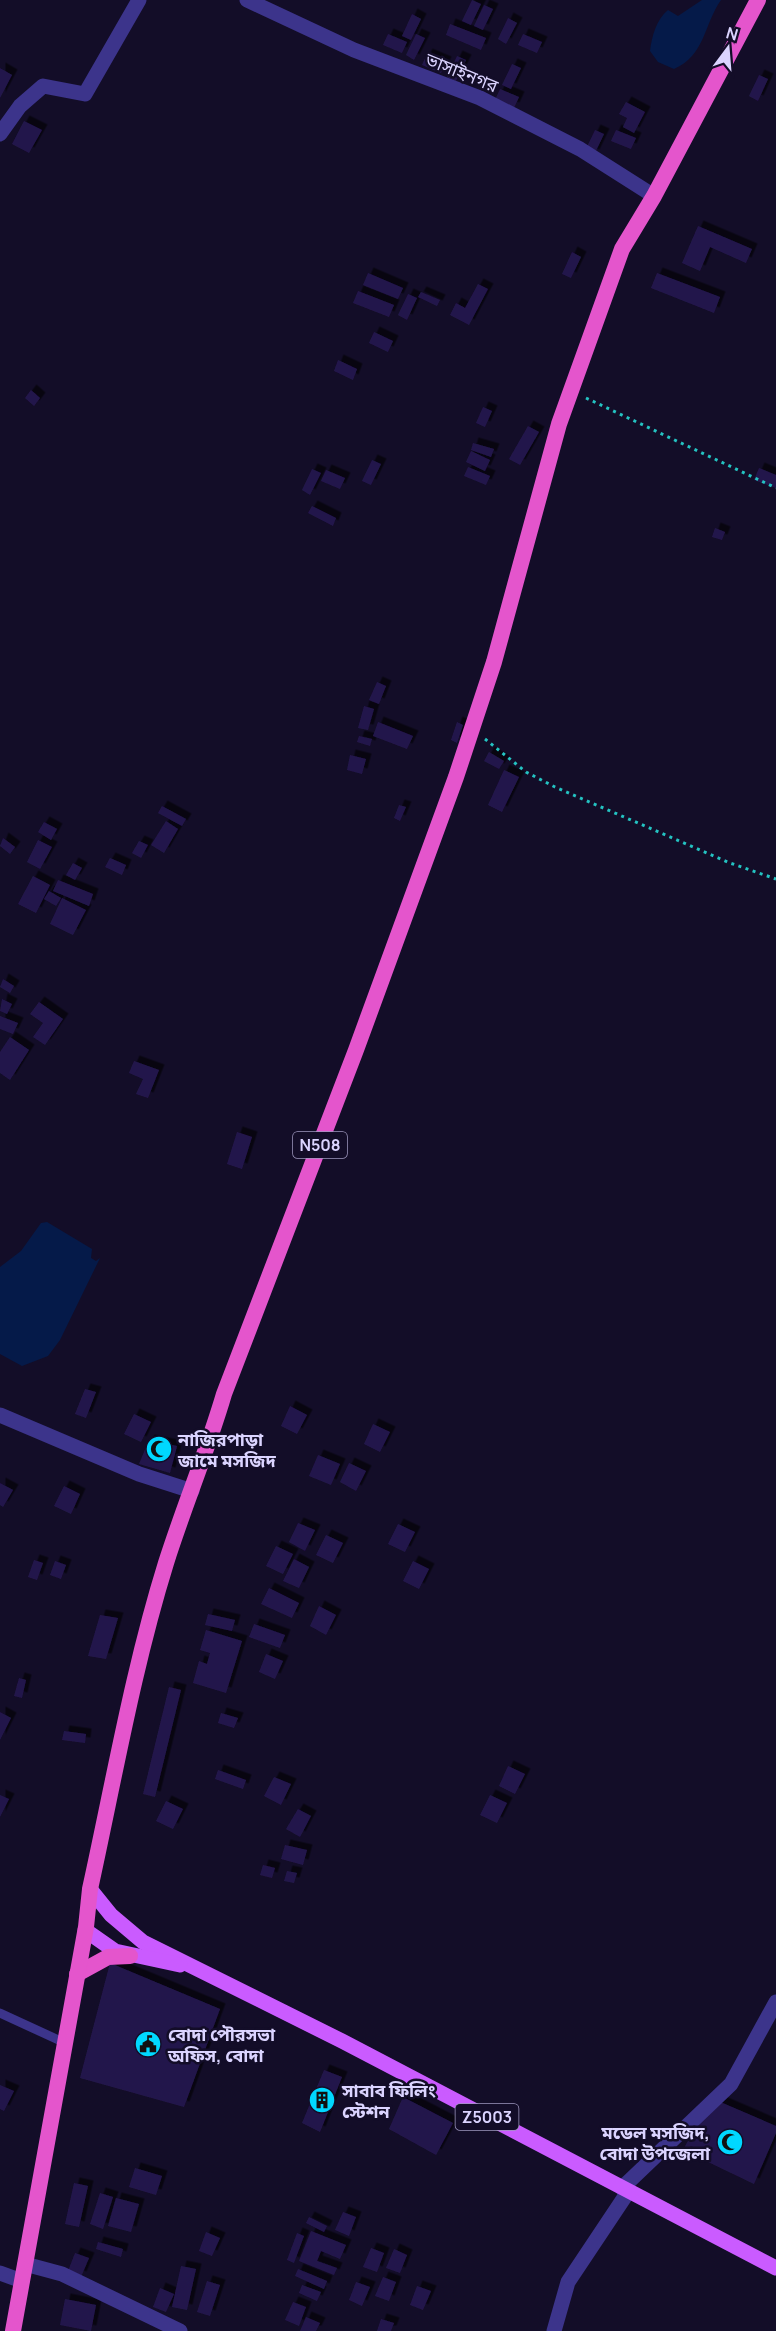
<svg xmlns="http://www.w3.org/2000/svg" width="776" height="2331" viewBox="0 0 776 2331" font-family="Manrope,'Noto Sans Bengali',sans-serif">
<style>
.water{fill:#051a49}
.building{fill:#24174b;filter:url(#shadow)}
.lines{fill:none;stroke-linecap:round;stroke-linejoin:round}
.path{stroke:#24c3c2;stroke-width:3;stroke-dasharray:3 4.5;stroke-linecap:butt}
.service{stroke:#3c348b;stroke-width:9}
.minor{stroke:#3c348b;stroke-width:15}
.primary{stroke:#ca5bff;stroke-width:15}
.trunk{stroke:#e455cc;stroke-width:16}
.labels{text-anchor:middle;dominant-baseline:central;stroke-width:5;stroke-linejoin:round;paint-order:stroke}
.shield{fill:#130d28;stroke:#9f98be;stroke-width:1.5}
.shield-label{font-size:16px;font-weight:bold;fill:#dbd4ff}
.street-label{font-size:18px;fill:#dbd4ff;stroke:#130d28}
.poi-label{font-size:18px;font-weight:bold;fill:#dbd4ff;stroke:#130d28;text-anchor:start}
</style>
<defs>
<filter id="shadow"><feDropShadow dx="5.5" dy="-5.5" stdDeviation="0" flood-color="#0009"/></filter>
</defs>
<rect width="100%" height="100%" fill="#130d28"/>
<g class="water">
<path d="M702 0H726H721C704 24 705 56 674 69L658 62 650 51C652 36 656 20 668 10L678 16Z"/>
<polygon points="47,1222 92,1249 91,1258 96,1261 100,1258 60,1340 48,1356 22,1366 0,1354 0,1267 21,1251 41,1223"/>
</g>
<g class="building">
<polygon points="472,0 481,4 471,25 462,21"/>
<polygon points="484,5 493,9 483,30 474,26"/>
<polygon points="412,14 421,19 411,40 402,36"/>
<polygon points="508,18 517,23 506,44 498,39"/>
<polygon points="450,24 486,38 481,50 446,35"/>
<polygon points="388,34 407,42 402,53 383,45"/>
<polygon points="416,34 425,38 414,60 406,55"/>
<polygon points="523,34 542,42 537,53 518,45"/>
<polygon points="427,54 446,62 441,73 422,65"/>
<polygon points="457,56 466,60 456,81 447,77"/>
<polygon points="512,64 521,68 511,89 502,85"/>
<polygon points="0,68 12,75 0,98"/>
<polygon points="759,75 768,79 758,101 749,96"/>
<polygon points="500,89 519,97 514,108 495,100"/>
<polygon points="626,102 645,112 634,133 623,127 627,118 619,114"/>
<polygon points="24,121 42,130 29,153 12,144"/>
<polygon points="595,130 604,134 594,155 585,151"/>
<polygon points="616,130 636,138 631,149 611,141"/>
<polygon points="698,226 752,249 746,263 710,247 700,271 682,263"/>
<polygon points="572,252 581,257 571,278 562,274"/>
<polygon points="368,273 403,288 398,299 363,285"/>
<polygon points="657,273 720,297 714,313 651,288"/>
<polygon points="478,284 488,289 469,325 450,315 456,303 465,308"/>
<polygon points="358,291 394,305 389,317 353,303"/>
<polygon points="421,292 440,300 437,306 418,297"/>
<polygon points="408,294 417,298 407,320 398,315"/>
<polygon points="374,332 393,341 388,352 369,343"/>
<polygon points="338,360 357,369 353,380 334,371"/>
<polygon points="31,390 40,398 34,406 25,398"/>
<polygon points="483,407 492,411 485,427 476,423"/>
<polygon points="528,426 539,432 520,465 509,459"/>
<polygon points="473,443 494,449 491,457 471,450"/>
<polygon points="471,451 490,460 485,471 466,462"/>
<polygon points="372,460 381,464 371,485 362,481"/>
<polygon points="468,467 490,476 486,485 464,476"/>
<polygon points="759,468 776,475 776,488 754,480"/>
<polygon points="312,469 321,473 310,495 302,490"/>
<polygon points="326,470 345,478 340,489 321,481"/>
<polygon points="312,506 336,518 333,526 308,513"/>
<polygon points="715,528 725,532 722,540 712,537"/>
<polygon points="377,682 386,686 379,704 369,700"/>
<polygon points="364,706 374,709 368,730 358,728"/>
<polygon points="378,722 413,736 407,749 373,736"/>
<polygon points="457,722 463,725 457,743 451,740"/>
<polygon points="359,736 372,739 370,746 357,742"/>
<polygon points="489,752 504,761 499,769 484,761"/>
<polygon points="350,755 366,759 362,774 347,770"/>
<polygon points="504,770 519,777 502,812 488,805"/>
<polygon points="399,805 406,807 400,821 394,818"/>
<polygon points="162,806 186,819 182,826 158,813"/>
<polygon points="166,821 178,829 164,853 151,845"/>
<polygon points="44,822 57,829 51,840 38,832"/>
<polygon points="3,838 15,847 10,854 0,846"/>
<polygon points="38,840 52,847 40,869 27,862"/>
<polygon points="139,841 148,845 141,858 132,853"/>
<polygon points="110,858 126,865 122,875 105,867"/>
<polygon points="73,863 82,868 75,880 66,875"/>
<polygon points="33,876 50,885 36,913 18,904"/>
<polygon points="58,880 93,894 89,906 53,891"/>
<polygon points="49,891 61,898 56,906 44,899"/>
<polygon points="62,898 86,910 73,935 50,924"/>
<polygon points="3,979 14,986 10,993 0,987"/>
<polygon points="2,999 12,1004 7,1014 0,1011"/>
<polygon points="39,1002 63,1019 45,1045 33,1037 43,1023 30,1014"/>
<polygon points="0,1016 18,1023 13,1034 0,1029"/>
<polygon points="10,1037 29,1050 10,1080 0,1073 0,1052"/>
<polygon points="134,1061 159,1070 148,1098 136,1094 143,1079 129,1073"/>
<polygon points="237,1132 252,1137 242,1169 227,1164"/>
<polygon points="85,1389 96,1392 86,1418 75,1414"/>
<polygon points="290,1406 307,1415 297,1434 281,1426"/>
<polygon points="134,1414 151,1422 141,1442 124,1434"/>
<polygon points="373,1424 390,1432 380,1452 364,1444"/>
<polygon points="149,1440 177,1446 170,1473 139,1464"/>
<polygon points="318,1455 340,1464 331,1485 309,1476"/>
<polygon points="349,1463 366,1471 356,1491 340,1482"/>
<polygon points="0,1483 13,1490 3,1507 0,1505"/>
<polygon points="64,1486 80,1494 71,1514 54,1506"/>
<polygon points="298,1523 315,1530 305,1551 289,1542"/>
<polygon points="398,1524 415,1532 405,1552 388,1544"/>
<polygon points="326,1535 343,1543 333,1563 316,1555"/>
<polygon points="276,1546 293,1554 283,1574 266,1566"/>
<polygon points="294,1559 309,1567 299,1588 283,1581"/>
<polygon points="34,1560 43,1563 37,1580 28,1577"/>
<polygon points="55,1561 66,1565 61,1579 50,1575"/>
<polygon points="413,1561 429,1569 419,1589 403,1581"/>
<polygon points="269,1588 299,1603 292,1618 261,1604"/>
<polygon points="319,1606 336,1615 326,1635 310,1626"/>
<polygon points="208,1614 235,1620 232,1631 205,1625"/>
<polygon points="100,1615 118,1618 106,1659 88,1656"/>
<polygon points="254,1624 285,1635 280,1648 249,1637"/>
<polygon points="206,1630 242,1641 226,1693 193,1683 199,1661 207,1664 210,1653 200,1650"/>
<polygon points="266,1654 283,1661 275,1679 259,1672"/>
<polygon points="19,1678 26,1680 22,1698 14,1696"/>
<polygon points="169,1687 181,1690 155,1797 143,1794"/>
<polygon points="0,1712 11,1718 0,1740"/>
<polygon points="221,1713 238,1718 234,1728 218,1723"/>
<polygon points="64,1731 86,1734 85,1743 62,1740"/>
<polygon points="508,1766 525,1774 515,1794 499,1786"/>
<polygon points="218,1770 246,1780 243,1789 215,1779"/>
<polygon points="274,1777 291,1784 281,1805 264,1796"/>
<polygon points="0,1795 9,1799 0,1817"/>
<polygon points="490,1795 507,1803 497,1823 480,1815"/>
<polygon points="166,1801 183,1809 173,1829 156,1821"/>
<polygon points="298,1809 311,1816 300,1837 286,1829"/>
<polygon points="285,1845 307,1850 303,1865 281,1859"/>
<polygon points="263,1865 275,1868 272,1878 260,1875"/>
<polygon points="287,1871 297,1873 294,1883 284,1881"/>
<polygon points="110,1963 220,2009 184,2107 80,2078"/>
<polygon points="324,2070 342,2077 320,2132 302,2123"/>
<polygon points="0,2085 14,2091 4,2111 0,2109"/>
<polygon points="403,2097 453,2123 436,2155 389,2129"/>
<polygon points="711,2098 776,2126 776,2133 754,2184 683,2150"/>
<polygon points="135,2168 162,2176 156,2195 129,2187"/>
<polygon points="74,2183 88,2186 79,2227 65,2224"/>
<polygon points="100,2193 113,2197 103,2229 90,2224"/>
<polygon points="116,2198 139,2204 131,2232 108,2226"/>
<polygon points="343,2212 356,2217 349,2236 335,2230"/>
<polygon points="309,2217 327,2226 324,2232 306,2223"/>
<polygon points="311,2231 346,2245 340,2259 321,2251 317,2261 337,2268 334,2275 299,2261"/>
<polygon points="206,2232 220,2238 212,2256 199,2251"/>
<polygon points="297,2233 304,2236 294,2263 287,2260"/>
<polygon points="98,2242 123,2249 121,2257 96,2249"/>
<polygon points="371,2248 384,2253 377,2272 363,2267"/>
<polygon points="394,2249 407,2255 400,2273 386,2268"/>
<polygon points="75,2253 89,2258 81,2277 68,2271"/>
<polygon points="181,2266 196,2269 187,2310 172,2307"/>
<polygon points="298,2269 327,2281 324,2289 295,2276"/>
<polygon points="383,2277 396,2282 389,2301 375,2296"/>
<polygon points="207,2281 220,2285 210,2316 197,2312"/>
<polygon points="356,2282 370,2287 362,2306 349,2300"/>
<polygon points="302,2285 321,2292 317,2301 299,2293"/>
<polygon points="417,2286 431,2291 423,2310 410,2305"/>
<polygon points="160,2288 174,2294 166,2312 153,2307"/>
<polygon points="65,2299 96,2305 91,2331 60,2325"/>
<polygon points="293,2302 306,2307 299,2326 285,2320"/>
<polygon points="306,2317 320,2323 316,2331 300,2331"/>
<polygon points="381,2319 394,2323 391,2331 377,2331"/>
</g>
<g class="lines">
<g class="path">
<polyline points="586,398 776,488"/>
<polyline points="485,739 526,772 555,787 730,863 776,879"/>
</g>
<polyline class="service" points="0,2013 65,2043"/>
<g class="minor">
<polyline points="247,0 354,50 480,98 580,149 654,196"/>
<polyline points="0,134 20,106 43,86 85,94 139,0"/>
<polyline points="0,1415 139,1474 192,1491"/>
<polyline points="622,2188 731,2084 776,2002"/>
<polyline points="25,2264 62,2274 180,2331"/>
<polyline points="0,2273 22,2281"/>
<polyline points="554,2331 568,2282 628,2192"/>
</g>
<g class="primary">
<polyline points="90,1889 111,1915 143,1942 342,2041 776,2268"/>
<polyline points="85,1930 115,1951 180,1965"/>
</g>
<g class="trunk">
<polyline points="77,1974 108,1957 130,1956"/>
<path d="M13 2331 86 1927 90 1889C114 1780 133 1669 166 1563 184 1506 207 1452 224 1394L356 1050 456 777 494 662 559 424 622 249 654 196 758 0"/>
</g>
</g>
<defs>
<symbol id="mosque-disc" viewBox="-11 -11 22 22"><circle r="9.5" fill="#00d8ff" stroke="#130d28"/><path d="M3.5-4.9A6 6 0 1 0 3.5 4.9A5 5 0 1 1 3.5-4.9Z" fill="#111"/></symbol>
<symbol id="civic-disc" viewBox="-11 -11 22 22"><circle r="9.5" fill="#00d8ff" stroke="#130d28"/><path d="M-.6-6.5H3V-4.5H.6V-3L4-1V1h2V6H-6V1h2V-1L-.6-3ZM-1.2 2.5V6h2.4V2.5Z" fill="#111"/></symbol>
<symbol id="building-disc" viewBox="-11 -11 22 22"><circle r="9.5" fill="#00d8ff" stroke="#130d28"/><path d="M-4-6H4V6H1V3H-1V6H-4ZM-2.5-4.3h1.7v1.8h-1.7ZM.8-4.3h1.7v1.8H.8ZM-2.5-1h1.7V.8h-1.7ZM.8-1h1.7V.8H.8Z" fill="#111"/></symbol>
</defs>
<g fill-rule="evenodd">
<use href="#mosque-disc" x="144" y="1434" width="30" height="30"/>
<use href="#civic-disc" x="133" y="2029" width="30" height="30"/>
<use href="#building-disc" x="307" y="2085" width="30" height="30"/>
<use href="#mosque-disc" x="715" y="2127" width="30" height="30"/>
</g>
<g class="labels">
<g class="shield">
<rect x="293" y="1132" width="54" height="26" rx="4.5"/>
<rect x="455.5" y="2104" width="63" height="26" rx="4.5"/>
</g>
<g class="shield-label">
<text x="320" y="1145">N508</text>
<text x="487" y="2117">Z5003</text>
</g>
<g class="street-label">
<text transform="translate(462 72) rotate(22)">ভাসাইনগর</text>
</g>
<g class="poi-label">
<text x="178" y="1439">নাজিরপাড়া<tspan x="178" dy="21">জামে মসজিদ</tspan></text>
<text x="168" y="2034">বোদা পৌরসভা<tspan x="168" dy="21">অফিস, বোদা</tspan></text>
<text x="342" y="2090">সাবাব ফিলিং<tspan x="342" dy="21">স্টেশন</tspan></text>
<text x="710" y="2132" text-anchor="end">মডেল মসজিদ,<tspan x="710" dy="21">বোদা উপজেলা</tspan></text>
</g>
</g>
<g transform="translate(728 48) rotate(16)" stroke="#130d28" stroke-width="4.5" paint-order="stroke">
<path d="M0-4.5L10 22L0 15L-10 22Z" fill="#dbd4ff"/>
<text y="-9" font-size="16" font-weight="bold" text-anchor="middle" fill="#dbd4ff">N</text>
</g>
</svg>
